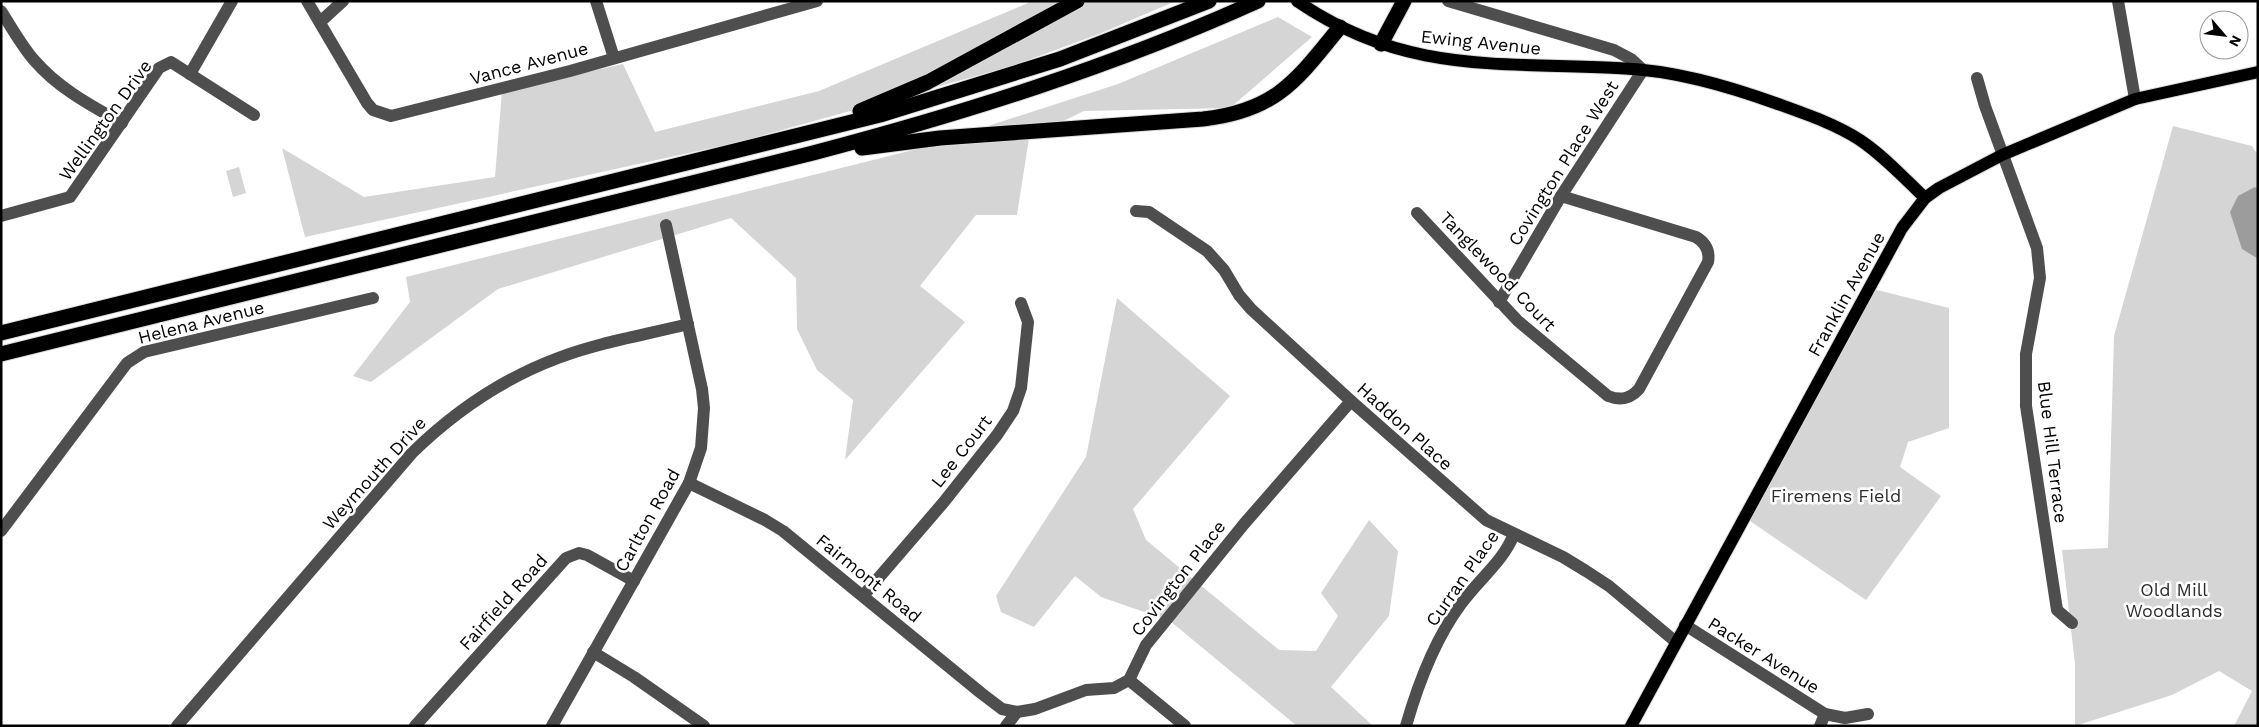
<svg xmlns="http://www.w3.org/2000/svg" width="2259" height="727" viewBox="0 0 2259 727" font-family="'Work Sans',sans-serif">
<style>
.green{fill:#d5d5d5}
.water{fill:#9c9c9c}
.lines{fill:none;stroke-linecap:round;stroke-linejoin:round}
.major-casing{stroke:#dbdbdb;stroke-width:14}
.highway-casing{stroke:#dbdbdb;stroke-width:17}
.minor{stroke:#4e4e4e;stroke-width:12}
.major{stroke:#000;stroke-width:12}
.highway{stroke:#000;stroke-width:15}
.labels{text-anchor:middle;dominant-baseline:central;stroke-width:5;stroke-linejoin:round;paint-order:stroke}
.street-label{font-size:18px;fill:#000;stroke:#fff}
.park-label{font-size:18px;fill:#2c2c2c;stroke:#fff}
</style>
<rect width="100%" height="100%" fill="#fff"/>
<g class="green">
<polygon points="1027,1 1055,1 1063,13 1086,1 1176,1 1099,34 1012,66 739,142 305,237 282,148 364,197 495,177 502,91 623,64 655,132 819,91 1028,3"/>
<polygon points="1278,17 1312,37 1230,108 1084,111 1029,138 1017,215 976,215 920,286 965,322 845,460 853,400 817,370 797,329 796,278 731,218 498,289 371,382 353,376 410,302 406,277 917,149 1118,84"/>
<polygon points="2173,126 2252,146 2258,155 2258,189 2255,187 2242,249 2258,259 2258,726 2234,726 2252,691 2219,671 2172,695 2075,726 2075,664 2062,550 2108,548 2114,336"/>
<polygon points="239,167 246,193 233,197 226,171"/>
<polygon points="1869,288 1949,308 1949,428 1908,442 1900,467 1941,496 1866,600 1744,517"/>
<polygon points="1117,298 1230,396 1133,509 1146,540 1279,650 1316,651 1338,616 1321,593 1369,520 1398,551 1389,616 1331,687 1373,726 1297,726 1170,621 1101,597 1075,576 1034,627 1001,612 996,596 1086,457"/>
</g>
<polygon class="water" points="2255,187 2258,189 2258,259 2242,249 2230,212 2238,196"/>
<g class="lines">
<defs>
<g id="major">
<path d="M1297 1C1404 74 1496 62 1617 68 1673 70 1725 85 1778 104 1806 114 1835 124 1860 140 1885 157 1904 178 1925 198"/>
<polyline points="1631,726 1902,228 1925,198 1939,188 2002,155 2135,99 2258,72"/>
</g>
<g id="highway">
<polyline points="1381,44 1404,1"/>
<polyline points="860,111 928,82 1077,1"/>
<path d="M862 148 940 138 1203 119C1276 111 1297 80 1340 27"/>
<polyline points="1,333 880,115 1060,59 1209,1"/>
<path d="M1 354 813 153C965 113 1114 66 1258 1"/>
</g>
</defs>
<use href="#major" class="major-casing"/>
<use href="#highway" class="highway-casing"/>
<g class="minor">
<polyline points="307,1 367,103 373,110 391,116 570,71 817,1"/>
<polyline points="596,1 614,58"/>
<polyline points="1448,1 1614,50 1631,59 1643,70 1561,196 1499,302"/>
<polyline points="2118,1 2135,99"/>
<path d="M1 11C12 28 21 45 34 60 58 88 90 105 122 123"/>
<polyline points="320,22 343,1"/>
<polyline points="190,74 232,1"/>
<polyline points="1977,78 1985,106 2037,248 2040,278 2026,354 2026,406 2057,610 2072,623"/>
<polyline points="1136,211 1149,212 1207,251 1224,270 1239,295 1251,309 1351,401 1486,520 1563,557 1586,571 1609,586 1676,642"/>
<path d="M1417 213 1518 321 1608 396C1621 401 1630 399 1639 389L1708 262C1710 251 1706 243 1696 237L1561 196"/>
<polyline points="1,216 70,197 159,68 171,62 254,115"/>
<polyline points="689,483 765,520 783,531 981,693 1002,709 1017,712"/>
<polyline points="1,531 127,363 144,352 373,298"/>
<polyline points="863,596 943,503 997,435 1013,411 1021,388 1028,322 1021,303"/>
<polyline points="1685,625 1825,714 1845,718 1868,714"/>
<polyline points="593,652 634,677 704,726"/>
<polyline points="1129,680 1185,726"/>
<path d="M177 726 412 453C455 411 502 379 558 358 600 342 645 335 688 324"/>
<polyline points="415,726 566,558 579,553 587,555 634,581"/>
<polyline points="552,726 689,483 701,448 704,408 702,389 666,225"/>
<polyline points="1006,726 1017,712 1035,709 1086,690 1114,688 1129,680 1146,645 1244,524 1351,401"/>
<path d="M1406 726C1418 684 1435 639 1461 604 1479 579 1503 562 1514 534"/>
<polyline points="1820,726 1825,714"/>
</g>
<use href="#major" class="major"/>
<use href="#highway" class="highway"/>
</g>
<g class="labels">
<g class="street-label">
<text transform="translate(1481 42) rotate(6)">Ewing Avenue</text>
<text transform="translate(529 63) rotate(-15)">Vance Avenue</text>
<text transform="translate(105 120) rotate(-54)">Wellington Drive</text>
<text transform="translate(1563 163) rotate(-58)">Covington Place West</text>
<text transform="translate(1498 271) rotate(46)">Tanglewood Court</text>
<text transform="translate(1846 294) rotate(-61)">Franklin Avenue</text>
<text transform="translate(201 322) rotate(-14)">Helena Avenue</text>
<text transform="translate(1405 426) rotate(42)">Haddon Place</text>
<text transform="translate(961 451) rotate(-52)">Lee Court</text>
<text transform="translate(2053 452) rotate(83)">Blue Hill Terrace</text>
<text transform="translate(374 473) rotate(-48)">Weymouth Drive</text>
<text transform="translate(647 520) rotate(-61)">Carlton Road</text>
<text transform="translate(869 578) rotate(39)">Fairmont Road</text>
<text transform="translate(1178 578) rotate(-52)">Covington Place</text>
<text transform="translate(1462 578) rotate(-55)">Curran Place</text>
<text transform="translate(503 602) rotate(-48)">Fairfield Road</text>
<text transform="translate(1764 655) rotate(32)">Packer Avenue</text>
</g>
<g class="park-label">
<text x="1836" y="495">Firemens Field</text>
<text x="2174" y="589">Old Mill<tspan x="2174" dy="21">Woodlands</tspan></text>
</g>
</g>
<rect width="2259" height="727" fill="none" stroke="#000000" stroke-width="5"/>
<g transform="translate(2224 35) rotate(118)"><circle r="24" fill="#ffffff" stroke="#999999"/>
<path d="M0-4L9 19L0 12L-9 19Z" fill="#000000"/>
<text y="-8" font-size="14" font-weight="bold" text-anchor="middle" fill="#000000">N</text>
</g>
</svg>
